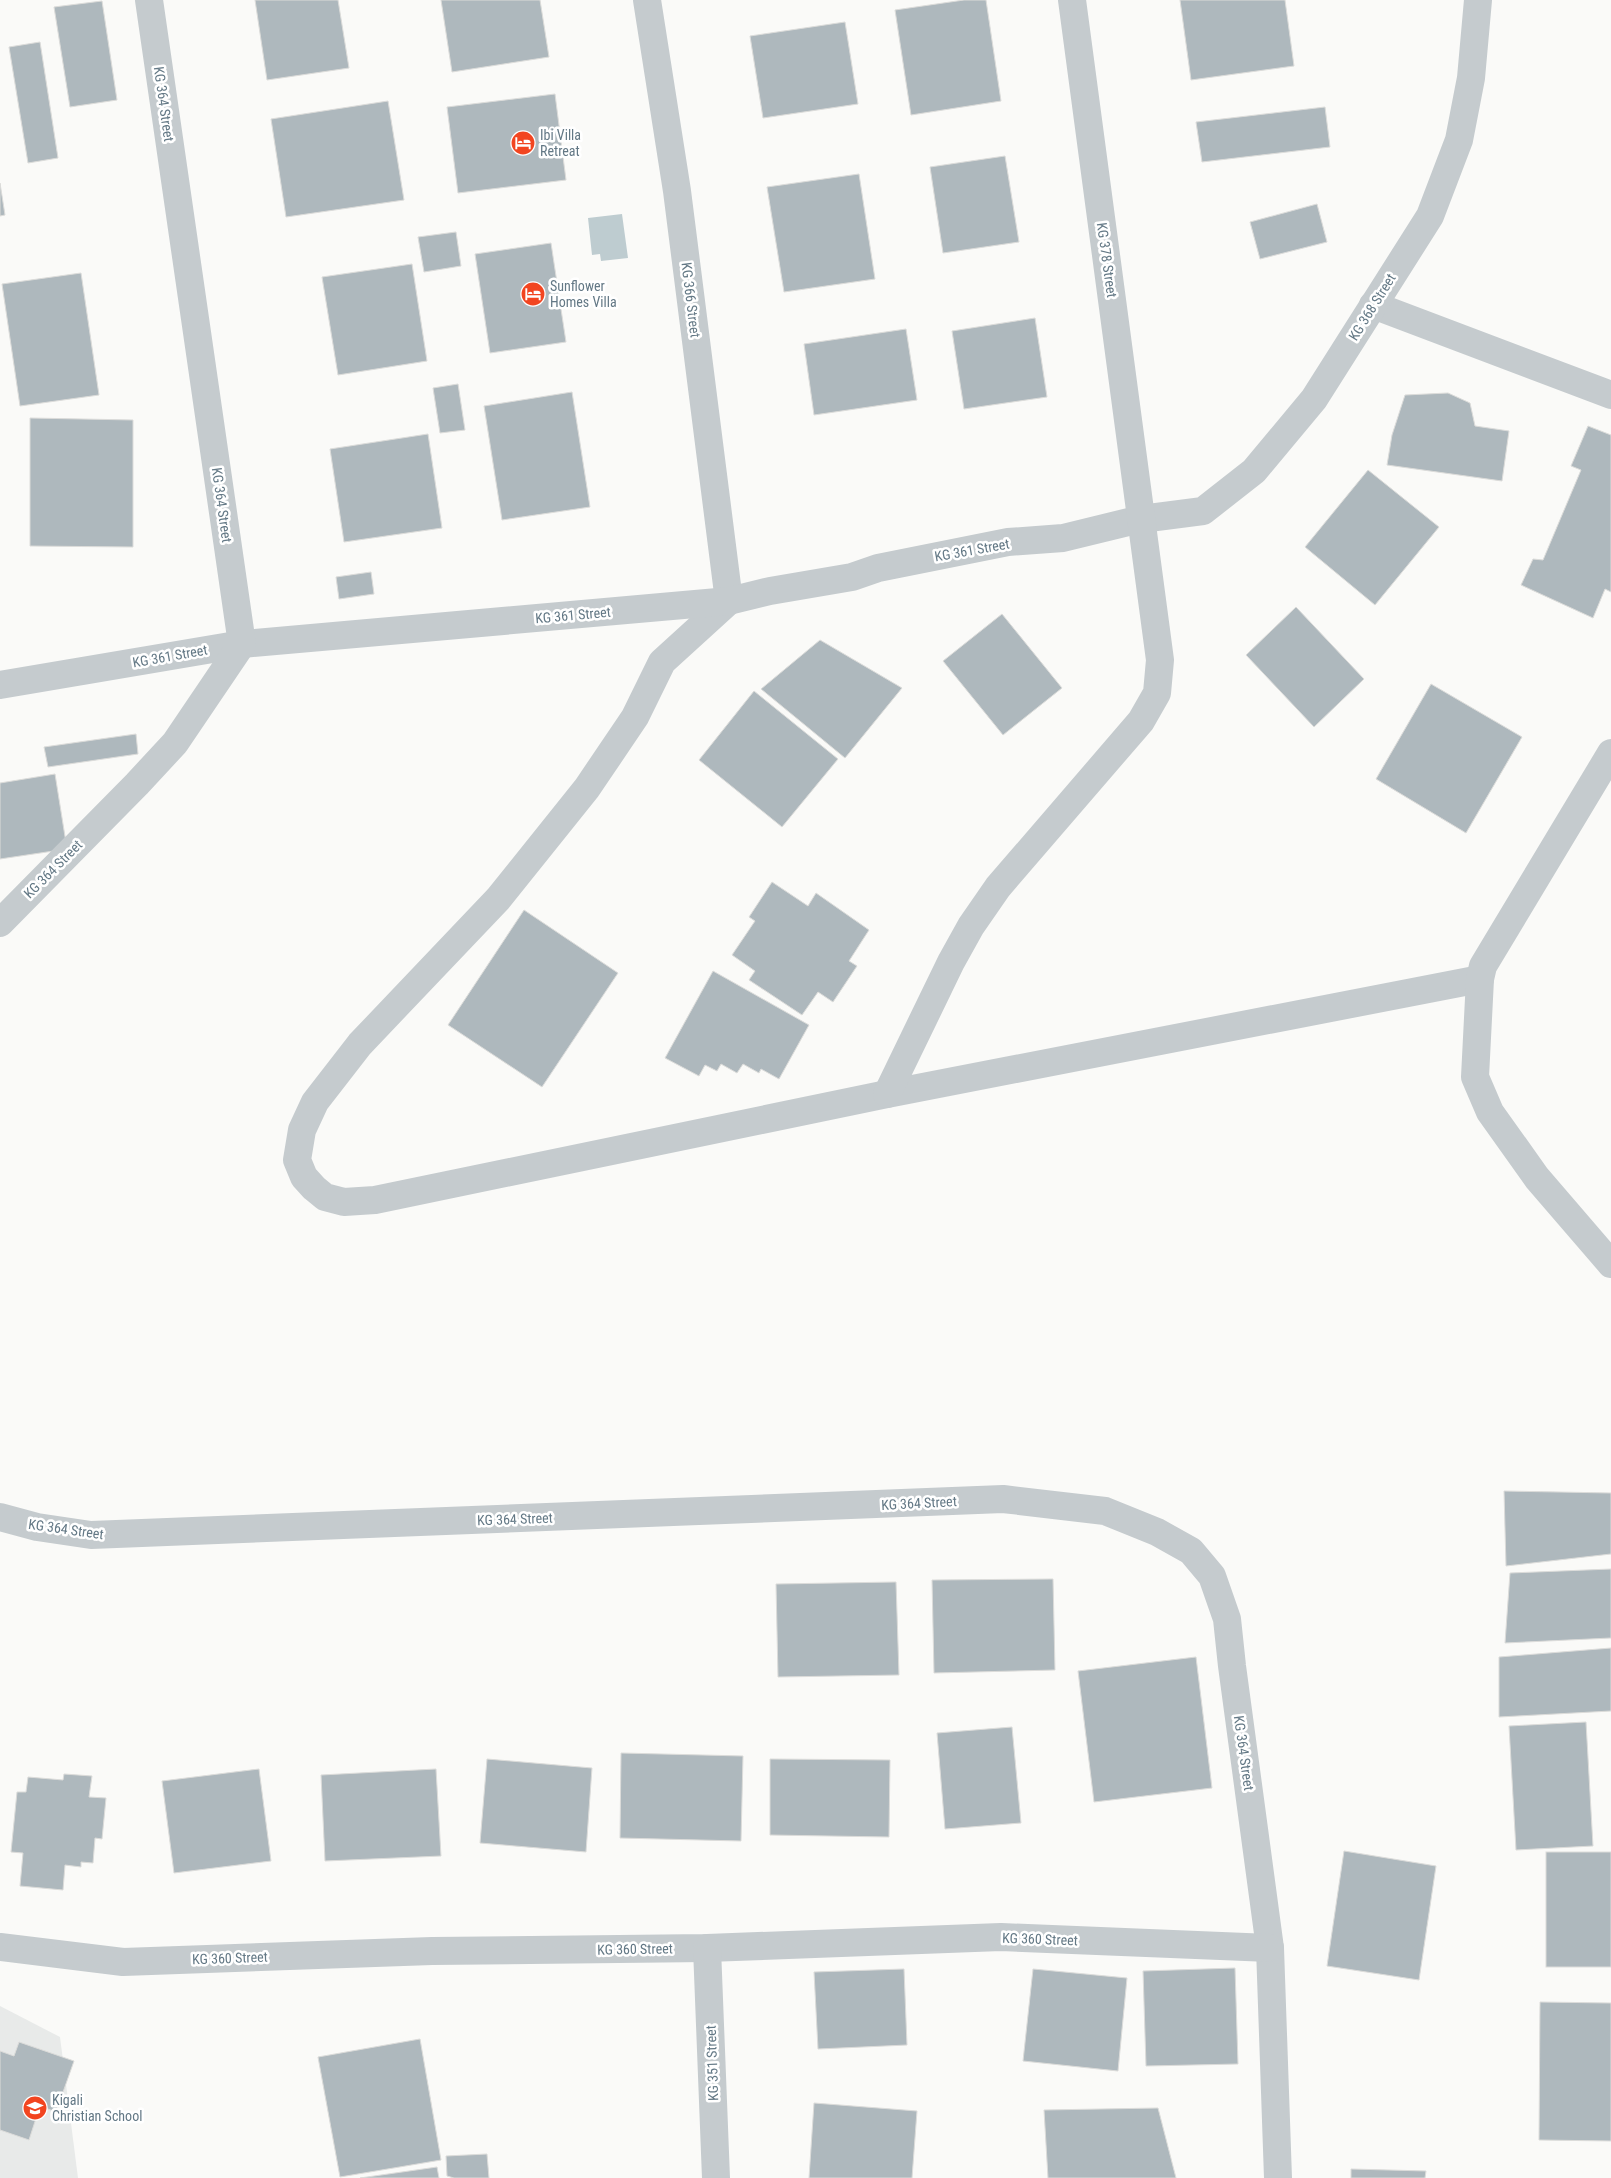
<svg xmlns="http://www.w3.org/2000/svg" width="1611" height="2178" viewBox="0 0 1611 2178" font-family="'Roboto Condensed',sans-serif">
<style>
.built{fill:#e8eae9}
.water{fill:#beccd0}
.building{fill:#aeb8bd;stroke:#dcdcda}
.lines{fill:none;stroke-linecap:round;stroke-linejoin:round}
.minor{stroke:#c5cbce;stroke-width:28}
.labels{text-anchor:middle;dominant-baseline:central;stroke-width:5;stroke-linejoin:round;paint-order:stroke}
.street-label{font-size:14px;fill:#637885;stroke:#fff}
.poi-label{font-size:14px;fill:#637885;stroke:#fff;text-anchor:start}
</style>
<rect width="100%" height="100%" fill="#fafaf8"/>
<polygon class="built" points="0,2006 60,2037 78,2178 0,2178"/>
<polygon class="water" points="622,214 628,258 601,261 600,254 592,255 588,218"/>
<g class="building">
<polygon points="255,0 338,0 349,68 267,80"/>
<polygon points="441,0 540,0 549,57 452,72"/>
<polygon points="964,0 986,0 1001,101 911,115 895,10"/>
<polygon points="1180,0 1285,0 1294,66 1191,80"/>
<polygon points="102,1 117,100 70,107 54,7"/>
<polygon points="845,22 858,104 763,118 750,36"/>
<polygon points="40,42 58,158 28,163 9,47"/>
<polygon points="555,94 566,180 458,193 447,107"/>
<polygon points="388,101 404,200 286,217 271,119"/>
<polygon points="1325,107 1330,147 1202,162 1196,122"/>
<polygon points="1005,156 1019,242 943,253 930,167"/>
<polygon points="859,174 875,279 784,292 767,187"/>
<polygon points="0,183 5,215 0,216"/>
<polygon points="1317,204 1327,242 1260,259 1250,222"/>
<polygon points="456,232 461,266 424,272 418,237"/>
<polygon points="551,243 566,342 490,353 475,254"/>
<polygon points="412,264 427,361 338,375 322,277"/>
<polygon points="81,273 99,395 20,406 2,284"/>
<polygon points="1035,318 1047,397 964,409 952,331"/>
<polygon points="906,329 917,400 814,415 804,344"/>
<polygon points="458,384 465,430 440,433 433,388"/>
<polygon points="572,392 590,507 502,520 484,406"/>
<polygon points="1448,393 1470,403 1475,426 1509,431 1502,481 1387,465 1392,435 1405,395"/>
<polygon points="30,418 133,420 133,547 30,546"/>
<polygon points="1588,426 1611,435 1611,592 1605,589 1593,618 1521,585 1533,559 1543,560 1581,470 1571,466"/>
<polygon points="428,434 442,528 344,542 330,449"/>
<polygon points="1368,470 1439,527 1375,605 1305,547"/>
<polygon points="371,572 374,594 339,599 336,577"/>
<polygon points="1296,607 1364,679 1314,727 1246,655"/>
<polygon points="1002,614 1062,688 1003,735 943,661"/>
<polygon points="820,640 902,688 845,758 761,689"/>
<polygon points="1431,684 1522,737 1466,833 1376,779"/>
<polygon points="754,691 838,759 782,827 699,760"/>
<polygon points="136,734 138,754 48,767 44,747"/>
<polygon points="55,774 67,849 0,859 0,783"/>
<polygon points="772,882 808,906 816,893 869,930 849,961 857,966 833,1002 818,992 802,1015 749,980 755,971 732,955 755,921 749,917"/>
<polygon points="524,910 618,973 542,1087 448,1025"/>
<polygon points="713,971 809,1025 779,1079 761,1069 759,1073 743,1064 737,1073 721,1064 717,1071 705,1065 699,1076 665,1058"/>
<polygon points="1504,1491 1611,1493 1611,1554 1506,1566"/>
<polygon points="1611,1569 1611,1638 1505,1643 1510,1573"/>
<polygon points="1053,1579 1055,1670 934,1673 932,1580"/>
<polygon points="896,1582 899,1675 778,1677 776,1584"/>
<polygon points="1611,1648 1611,1711 1499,1717 1499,1657"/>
<polygon points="1196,1657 1212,1788 1094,1802 1078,1671"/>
<polygon points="1586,1722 1593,1846 1516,1850 1509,1726"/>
<polygon points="1012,1727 1021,1823 945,1829 937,1733"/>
<polygon points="621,1753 743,1756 741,1841 620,1838"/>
<polygon points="487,1759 592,1768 586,1852 480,1843"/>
<polygon points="770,1759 890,1760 889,1837 770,1835"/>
<polygon points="259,1769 271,1861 174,1873 162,1781"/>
<polygon points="436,1769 441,1856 325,1861 321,1775"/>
<polygon points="64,1774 92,1776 89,1797 106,1798 102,1839 95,1838 93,1863 81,1862 81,1867 65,1865 63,1890 20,1886 23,1853 11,1852 17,1792 26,1792 28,1777 63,1780"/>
<polygon points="1344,1851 1436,1866 1419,1980 1327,1966"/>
<rect x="1546" y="1852" width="65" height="115"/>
<polygon points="1235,1968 1238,2064 1146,2066 1143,1971"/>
<polygon points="904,1969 907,2045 818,2049 814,1972"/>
<polygon points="1033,1969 1127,1978 1118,2071 1023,2061"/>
<polygon points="1540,2002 1611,2003 1611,2141 1539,2140"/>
<polygon points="420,2039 441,2160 340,2177 318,2057"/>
<polygon points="19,2042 74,2061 56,2112 40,2106 29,2140 0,2130 0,2051 14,2056"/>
<polygon points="814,2103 917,2111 912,2178 809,2178"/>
<polygon points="1158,2108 1176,2178 1048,2178 1044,2110"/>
<polygon points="487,2154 489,2178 454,2178 447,2176 446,2156"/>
<polygon points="437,2167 439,2178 360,2178"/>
<polygon points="1351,2169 1426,2171 1425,2178 1351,2178"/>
</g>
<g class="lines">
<g class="minor">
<polyline points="647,0 677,191 729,601 662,662 635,717 587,788 498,899 360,1044 315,1102 302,1130 297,1160 304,1177 314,1188 325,1197 344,1202 375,1200 887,1094 1480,979"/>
<polyline points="1373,305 1611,395"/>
<polyline points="0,685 242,644 729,601 770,591 852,577 878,568 1008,542 1063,538 1141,519 1203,511 1254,471 1314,399 1430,216 1459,140 1471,78 1478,0"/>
<polyline points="1611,753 1483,966 1480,979 1475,1077 1490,1112 1537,1178 1611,1264"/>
<polyline points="0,923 137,784 175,743 242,644 149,0"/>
<polyline points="887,1094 951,962 971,926 998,887 1141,721 1157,693 1160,660 1072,0"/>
<polyline points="0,1517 37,1527 91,1535 1003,1499 1105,1511 1157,1532 1191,1551 1212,1576 1227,1619 1232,1666 1270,1948 1278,2178"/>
<polyline points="0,1947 123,1962 432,1951 707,1948 1001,1937 1270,1948"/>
<polyline points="707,1948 716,2178"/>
</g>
</g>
<defs>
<symbol id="hotel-disc" viewBox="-11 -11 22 22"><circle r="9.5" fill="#f24520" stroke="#fff"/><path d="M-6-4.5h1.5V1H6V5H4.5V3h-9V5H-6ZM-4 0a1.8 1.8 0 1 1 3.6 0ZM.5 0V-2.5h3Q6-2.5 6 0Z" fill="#fff"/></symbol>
<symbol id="school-disc" viewBox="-11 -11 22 22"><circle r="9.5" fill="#f24520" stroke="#fff"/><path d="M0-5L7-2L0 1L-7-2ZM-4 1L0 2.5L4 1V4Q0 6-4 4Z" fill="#fff"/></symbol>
</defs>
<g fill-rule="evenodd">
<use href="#hotel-disc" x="509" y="129" width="28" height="28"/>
<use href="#hotel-disc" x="519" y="280" width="28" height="28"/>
<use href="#school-disc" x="21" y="2094" width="28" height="28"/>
</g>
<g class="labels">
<g class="street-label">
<text transform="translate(164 104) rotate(82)">KG 364 Street</text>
<text transform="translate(1107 260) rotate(82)">KG 378 Street</text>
<text transform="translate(691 300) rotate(83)">KG 366 Street</text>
<text transform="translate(1372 307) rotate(-58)">KG 368 Street</text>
<text transform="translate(222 505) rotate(82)">KG 364 Street</text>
<text transform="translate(972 550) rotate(-10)">KG 361 Street</text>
<text transform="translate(573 615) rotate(-5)">KG 361 Street</text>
<text transform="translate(170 656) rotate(-10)">KG 361 Street</text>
<text transform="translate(53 869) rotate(-45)">KG 364 Street</text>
<text transform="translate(919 1503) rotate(-3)">KG 364 Street</text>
<text transform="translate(515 1519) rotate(-2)">KG 364 Street</text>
<text transform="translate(66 1529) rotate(8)">KG 364 Street</text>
<text transform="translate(1244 1753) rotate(82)">KG 364 Street</text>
<text transform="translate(1040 1939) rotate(2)">KG 360 Street</text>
<text transform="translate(635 1949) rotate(-1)">KG 360 Street</text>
<text transform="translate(230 1958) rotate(-2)">KG 360 Street</text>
<text transform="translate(712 2063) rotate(-92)">KG 351 Street</text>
</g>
<g class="poi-label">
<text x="540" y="135">Ibi Villa<tspan x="540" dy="16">Retreat</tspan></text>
<text x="550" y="286">Sunflower<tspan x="550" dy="16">Homes Villa</tspan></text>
<text x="52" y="2100">Kigali<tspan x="52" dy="16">Christian School</tspan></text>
</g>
</g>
</svg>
